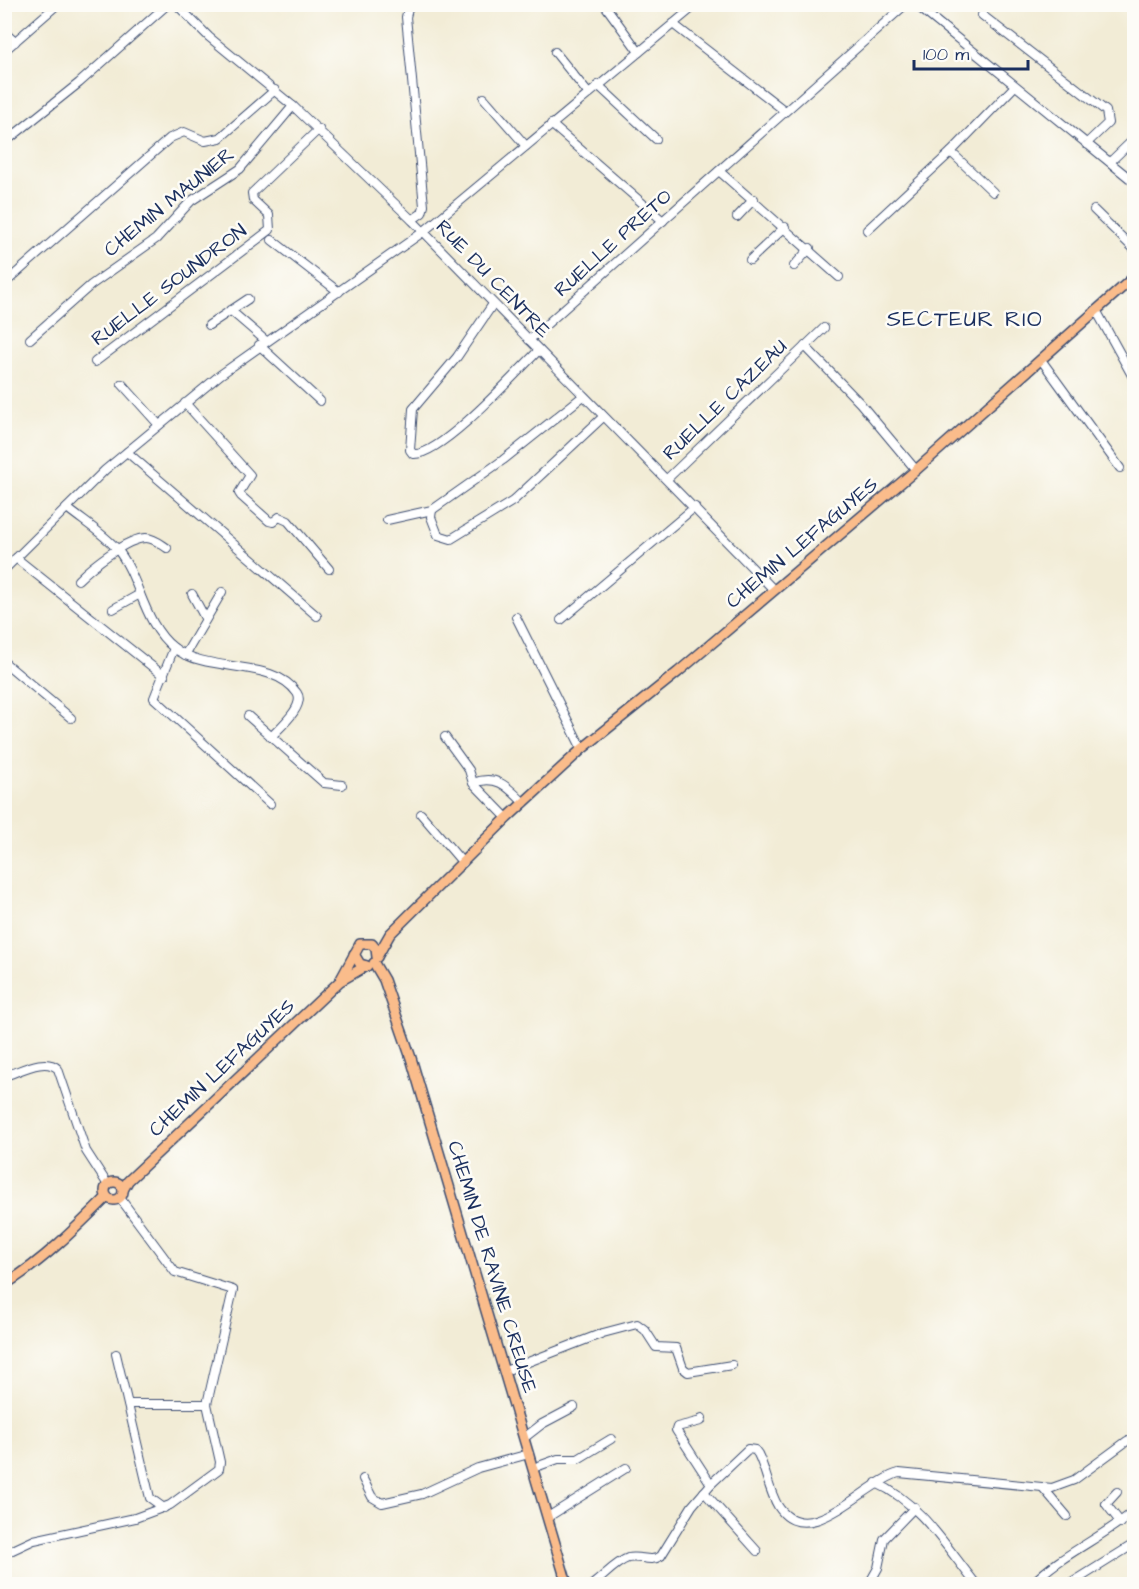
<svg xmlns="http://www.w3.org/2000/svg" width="1139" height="1589" viewBox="0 0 1139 1589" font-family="'Architects Daughter',sans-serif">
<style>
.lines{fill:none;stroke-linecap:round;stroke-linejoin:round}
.minor-casing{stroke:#3b4b70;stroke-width:10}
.major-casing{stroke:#3b4b70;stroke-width:12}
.minor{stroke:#fff;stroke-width:8}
.major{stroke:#fabc8b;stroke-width:9}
.labels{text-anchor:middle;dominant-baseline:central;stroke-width:5;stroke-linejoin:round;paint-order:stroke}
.street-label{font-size:20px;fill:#1b2f5e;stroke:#fdfcf7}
.quarter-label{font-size:22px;letter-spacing:1.5px;fill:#1b2f5e;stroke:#fdfcf7}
</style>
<rect width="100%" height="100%" fill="#fdfcf7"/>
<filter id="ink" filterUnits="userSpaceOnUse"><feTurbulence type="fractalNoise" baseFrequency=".0167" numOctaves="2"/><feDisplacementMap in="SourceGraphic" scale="12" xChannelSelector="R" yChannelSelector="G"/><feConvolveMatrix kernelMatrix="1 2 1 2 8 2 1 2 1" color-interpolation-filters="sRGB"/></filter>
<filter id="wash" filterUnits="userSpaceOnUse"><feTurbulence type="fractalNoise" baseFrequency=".008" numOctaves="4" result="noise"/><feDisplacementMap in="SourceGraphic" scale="24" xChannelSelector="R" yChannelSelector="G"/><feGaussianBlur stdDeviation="1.35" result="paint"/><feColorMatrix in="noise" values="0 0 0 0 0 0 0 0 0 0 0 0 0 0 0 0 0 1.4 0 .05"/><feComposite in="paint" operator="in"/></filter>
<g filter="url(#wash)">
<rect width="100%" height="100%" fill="#f2ecd6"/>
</g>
<g filter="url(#ink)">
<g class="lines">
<defs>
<g id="minor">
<polyline points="176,4 209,37 293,106 412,220 774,590"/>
<polyline points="604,4 639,52"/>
<polyline points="915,4 1134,182"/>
<polyline points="982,15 1106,111 1108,123 1086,144"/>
<polyline points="673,24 785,111"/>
<polyline points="4,32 15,42"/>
<polyline points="4,51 58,4"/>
<polyline points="555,52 588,93"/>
<polyline points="598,85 656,139"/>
<polyline points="484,98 526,146"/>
<polyline points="551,124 663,221"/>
<polyline points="4,143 79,83 168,4"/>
<polyline points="951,152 993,192"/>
<polyline points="1110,162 1134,139"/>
<polyline points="719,171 839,277"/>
<polyline points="1094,210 1134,249"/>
<polyline points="737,217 754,199"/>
<polyline points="412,220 422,213 424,206 406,17 408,9 414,4"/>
<polyline points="867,230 951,152 1014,87"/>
<polyline points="272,240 339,292"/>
<polyline points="750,260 785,227"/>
<polyline points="794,266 810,248"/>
<polyline points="4,284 170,138 184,132 205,141 220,138 275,90"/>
<path d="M493 304 457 357 413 409 410 450 413 454C440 457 518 371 539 350"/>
<polyline points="230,310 266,341"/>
<polyline points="1096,310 1134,379"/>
<polyline points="209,325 248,299"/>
<polyline points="30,339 91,285 156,239 191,201 240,169 293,106"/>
<polyline points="529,340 906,4"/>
<polyline points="259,345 320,401"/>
<polyline points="805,346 860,403 916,470"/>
<polyline points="1042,361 1120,468"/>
<polyline points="95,362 270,230 269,215 253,200 252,193 319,129"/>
<polyline points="122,384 159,425"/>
<polyline points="185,403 250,475 239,493 241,496 269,521 273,522 279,517 288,521 329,569"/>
<polyline points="127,452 317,616"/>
<polyline points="667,479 824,328"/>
<path d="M67 508C83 521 104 534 117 549 140 577 143 624 174 648 208 674 273 658 297 693 306 706 279 728 271 737"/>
<polyline points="432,510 431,517 438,535 451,539 513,501 603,417"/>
<polyline points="387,520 432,510 503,460 582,397"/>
<polyline points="16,558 164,676"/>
<polyline points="4,570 105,470 220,375 423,232 697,4"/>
<path d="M78 580C91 567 127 538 146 538 154 538 161 544 167 548"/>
<polyline points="192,594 205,618"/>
<polyline points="113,609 140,594"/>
<polyline points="516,617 582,749"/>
<polyline points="561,620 695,507"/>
<polyline points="174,648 154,698 270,804"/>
<polyline points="185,655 222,592"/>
<polyline points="4,662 71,718"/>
<polyline points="248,716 324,783 342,785"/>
<polyline points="445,737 469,770 473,783 507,818"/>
<path d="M473 783C497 774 508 787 524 803"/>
<polyline points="421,814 463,863"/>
<path d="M4 1076C19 1072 45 1056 58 1069L86 1151 108 1185"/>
<polyline points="116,1354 150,1498 164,1508"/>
<polyline points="505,1371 603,1333 637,1324 645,1330 656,1347 676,1348 683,1368 688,1372 732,1365"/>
<polyline points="128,1404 207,1404"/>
<polyline points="702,1418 701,1421 677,1427 676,1430 711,1484"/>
<polyline points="524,1438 542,1424 574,1407"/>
<polyline points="533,1468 558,1459 578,1459 611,1439"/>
<polyline points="363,1479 372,1497 382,1503 422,1494 478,1468 529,1454"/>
<path d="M876 1483C921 1503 946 1547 976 1584"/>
<polyline points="1044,1489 1067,1516"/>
<polyline points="704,1492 757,1551"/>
<polyline points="1117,1492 1106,1504 1121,1523"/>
<polyline points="548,1517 626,1468"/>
<polyline points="4,1554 34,1540 135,1518 170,1505 219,1469 220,1462 207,1404 233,1290 175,1272 120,1198"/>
<path d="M593 1584C603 1577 616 1562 628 1558 640 1555 650 1563 661 1556L692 1506 711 1484 748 1449 755 1450 758 1454C766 1470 769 1491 778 1506 808 1553 866 1481 899 1473L1052 1488 1074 1480 1127 1441"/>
<polyline points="869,1584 878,1568 884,1539 915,1507"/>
<path d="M1032 1584C1060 1555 1102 1538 1134 1511"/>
<polyline points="1070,1584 1134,1544"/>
</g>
<g id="major">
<polyline points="354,954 360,964 367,966"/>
<polyline points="378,955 390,934 507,818 582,749 678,672 916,470 1134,277"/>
<polyline points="374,963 384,980 411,1058 567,1584"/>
<polyline points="341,979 360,944 372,944 376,949 377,957"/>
<circle cx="114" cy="1191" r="9"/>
<polyline points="123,1190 128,1181 340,981 366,966"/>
<path d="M4 1285C43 1261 75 1229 107 1197"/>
</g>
</defs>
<use href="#minor" class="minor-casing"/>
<use href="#major" class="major-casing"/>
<use href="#minor" class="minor"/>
<use href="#major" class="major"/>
</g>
</g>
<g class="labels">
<g class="street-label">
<text transform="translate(169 202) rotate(-39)">CHEMIN MAUNIER</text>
<text transform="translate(613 243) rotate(-42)">RUELLE PRETO</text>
<text transform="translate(493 279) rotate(46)">RUE DU CENTRE</text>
<text transform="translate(169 285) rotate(-37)">RUELLE SOUNDRON</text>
<text transform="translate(725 400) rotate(-44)">RUELLE CAZEAU</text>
<text transform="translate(802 543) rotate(-40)">CHEMIN LEFAGUYES</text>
<text transform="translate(222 1068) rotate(-43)">CHEMIN LEFAGUYES</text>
<text transform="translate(492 1267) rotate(73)">CHEMIN DE RAVINE CREUSE</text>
</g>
<g class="quarter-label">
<text x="965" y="319">SECTEUR RIO</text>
</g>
</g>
<rect width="1139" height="1589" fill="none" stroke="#fdfcf7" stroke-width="24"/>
<path d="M914 60v9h114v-9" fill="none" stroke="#1b2f5e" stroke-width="3"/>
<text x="923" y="60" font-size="18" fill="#1b2f5e" stroke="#fdfcf7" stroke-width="4.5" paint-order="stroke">100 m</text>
</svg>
